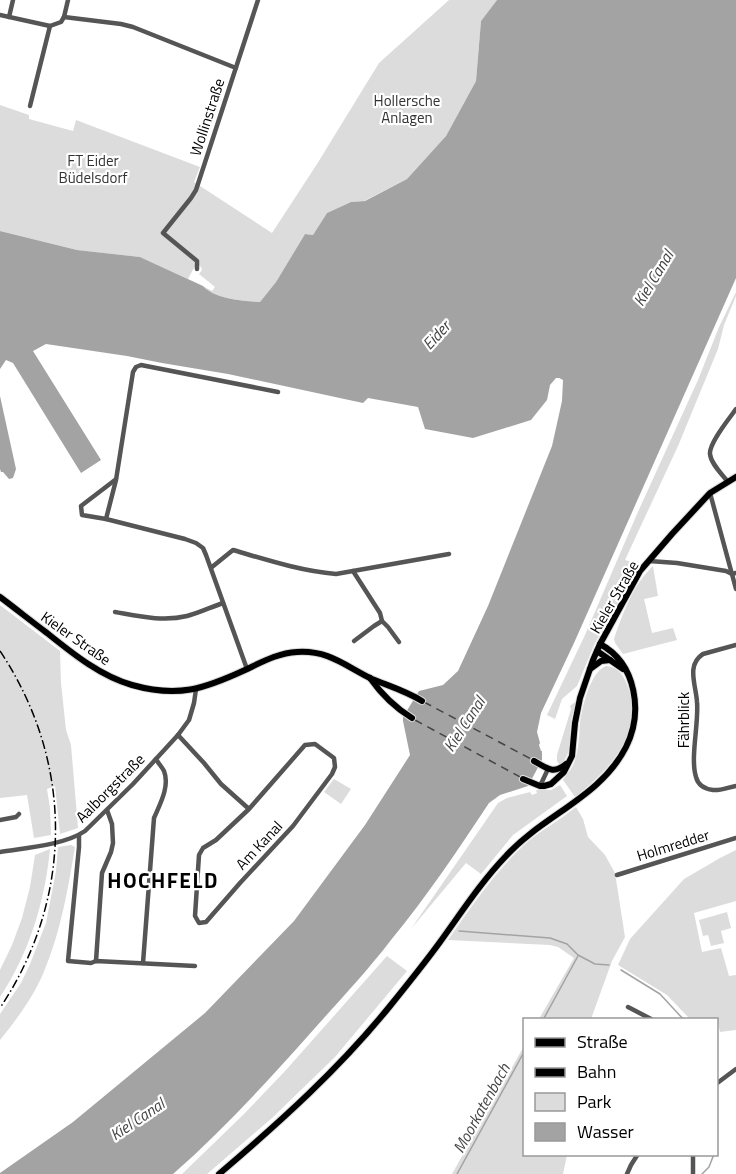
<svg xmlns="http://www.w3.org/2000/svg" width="736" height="1174" viewBox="0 0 736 1174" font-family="'Titillium Web',sans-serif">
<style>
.green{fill:#dcdcdc}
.water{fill:#a3a3a3}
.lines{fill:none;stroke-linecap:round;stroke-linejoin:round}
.stream{stroke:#a3a3a3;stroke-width:1.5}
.ferry{stroke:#444;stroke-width:1.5;stroke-dasharray:8 6;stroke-linecap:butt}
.major-casing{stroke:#dbdbdb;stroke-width:8}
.minor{stroke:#555;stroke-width:4.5}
.major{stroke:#000;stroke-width:6}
.rail{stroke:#000;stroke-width:1.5;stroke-dasharray:9 3 1.5 3;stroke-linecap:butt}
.labels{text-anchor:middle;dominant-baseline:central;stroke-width:4.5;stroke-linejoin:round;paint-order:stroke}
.park-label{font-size:15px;fill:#333;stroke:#fff}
.street-label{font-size:15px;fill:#000;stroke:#fff}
.water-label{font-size:16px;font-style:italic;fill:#444;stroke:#fff}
.district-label{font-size:21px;font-weight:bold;letter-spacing:1.5px;fill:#000;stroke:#fff}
</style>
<rect width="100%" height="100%" fill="#fff"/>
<g class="green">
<path d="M449 0H497L481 21 476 81 446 136 407 179 364 201 351 202 327 213 313 235 305 234 276 282 260 302C242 301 215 299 203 286L212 291 215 287 199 274 202 270 201 267 194 261 195 266 188 279 140 257 77 250 0 231V105L29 115V119L73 131 76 120 200 167 194 182 272 233 317 164 379 63Z"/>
<polygon points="736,292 736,296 724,325 718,349 678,446 625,560 640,564 595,643 577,686 562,699 555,719 547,715 585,635 637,514 698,380 719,327"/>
<path d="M653 566 658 596 644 599 652 633 673 628 677 640 623 654 615 643 614 639C623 613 633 585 653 566Z"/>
<polygon points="0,605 60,651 61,683 66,730 71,745 78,828 60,834 55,786 47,789 50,808 51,835 34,838 27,795 0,798"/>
<path d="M606 666C619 667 624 676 628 687 645 733 608 771 575 797L563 780C567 774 573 768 575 760 579 749 579 735 580 723 582 708 590 672 606 666Z"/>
<path d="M575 702H576C574 709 572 716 571 722 569 737 573 754 560 765L557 761V755L571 709 570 706Z"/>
<polygon points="334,779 351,789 341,804 324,792"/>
<polygon points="560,785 567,796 513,835 481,874 466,863 411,929 498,803 507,798 530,792 532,795 537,793 536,790 551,790"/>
<path d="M576 807 583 819 588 837 605 855 615 873 625 937 612 961 591 1019H539L574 958 558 947 550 945 448 940C470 908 495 872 523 846 539 831 559 821 576 807Z"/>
<path d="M71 845 75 847C68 889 61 930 45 969 35 995 17 1019 0 1040V1014L21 983 30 964 46 923 56 871 58 847Z"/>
<path d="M50 849C45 901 29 954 0 997V970L12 945 22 918 30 887 35 855Z"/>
<polygon points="736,850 736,901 694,913 702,952 721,948 729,976 736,975 736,1030 720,1032 718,1023 717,1023 716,1020 690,1019 667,995 618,965 630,939 684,879 720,858"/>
<polygon points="727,912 731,928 721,931 724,943 711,946 708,935 703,936 699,920"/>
<polygon points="387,956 407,971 335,1057 272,1118 207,1174 182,1174 244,1114 286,1070"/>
<polygon points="524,1046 524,1154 567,1155 563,1174 452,1174"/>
</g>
<g class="water">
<path d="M497 0H736V278L574 643 541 713 537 732 540 743 539 745 541 751H542V760L528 786 500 795 489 803C458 850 427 896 391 940 365 974 335 1005 307 1037 264 1085 221 1132 173 1174H0V1173L73 1122 205 1013 294 921 365 825 410 755 403 721V717L419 691 443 685 458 671 488 606 552 446 562 401 563 380 559 378H556L550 385 547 400 531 420 473 438 425 429 418 407 368 398 363 403 228 374 162 363 127 356 46 344 33 351 101 460 81 473 13 363 6 360 0 369V231L77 250 140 257 203 286C215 299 242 301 260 302L276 282 305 234 313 235 327 213 351 202 365 201 407 179 446 136 476 81 481 21Z"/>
<polygon points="0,396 16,469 13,478 9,479 3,472 1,472 0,469"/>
</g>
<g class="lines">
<g class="stream">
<polyline points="459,931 550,938 567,944 578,955 595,964 609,965"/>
<polyline points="621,970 660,994 684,1020"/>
<polyline points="543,1020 578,956"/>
<polyline points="457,1174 524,1052"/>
<polyline points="702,1174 709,1167 714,1154"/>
</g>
<g class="ferry">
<polyline points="424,702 531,759"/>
<polyline points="415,720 522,778"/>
</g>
<defs>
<g id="major">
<path d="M0 597C16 609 31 621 47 633 72 653 100 676 132 685 178 698 204 689 245 670 262 662 278 653 297 652 329 650 345 666 372 679 389 686 406 691 422 701"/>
<polyline points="597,651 623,669"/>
<polyline points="590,669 601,661 610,660"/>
<path d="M370 678C382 695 394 707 412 718"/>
<path d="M534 761C547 768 553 775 566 764"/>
<polyline points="523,779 540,786 544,786 551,784 564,772 572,756 575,723 580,698 593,660 600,644 640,571 672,534 710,493 736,477"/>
<path d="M219 1174C280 1122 339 1069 390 1006 407 985 424 964 440 942 461 913 481 882 506 856 543 815 600 798 626 747 643 713 637 664 600 644"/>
</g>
</defs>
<use href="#major" class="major-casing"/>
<g class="minor">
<polyline points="0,15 50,26 61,22 64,17"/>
<polyline points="9,17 13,0"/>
<polyline points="64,17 121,24 133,27 236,68"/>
<polyline points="64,17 68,0"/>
<polyline points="30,106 50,26"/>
<polyline points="197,269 197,261 163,233 191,198 196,190 258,0"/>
<path d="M728 482C722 474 711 464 710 454 709 443 729 419 736 409"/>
<polyline points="710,493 736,589"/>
<polyline points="106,519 82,515 81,506 115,480"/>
<polyline points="649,561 677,563 726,571 732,574 736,573"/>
<path d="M212 567 233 550C267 560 301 571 336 574L449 554"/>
<polyline points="353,571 380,613 382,621 388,627 399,642"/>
<path d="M115 612C138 616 163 622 187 616 199 613 211 607 223 603"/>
<polyline points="354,641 374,626 382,621"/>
<path d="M736 645 703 654C686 665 696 685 697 702 699 723 690 758 696 777 698 785 705 789 713 790 720 791 729 787 736 786"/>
<polyline points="247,669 206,555 203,548 196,543 185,539 106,519 116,480 133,372 136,367 141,365 278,392"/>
<polyline points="178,735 204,763 221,784 249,809 305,745 315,744 334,758 335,767 332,774 293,826 240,883 206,922 199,923 195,916 199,855 203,848 216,840 249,809"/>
<polyline points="540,786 548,769"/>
<polyline points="0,820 16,817 19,814"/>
<polyline points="79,835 79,847 68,961 91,963 96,961 195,966"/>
<path d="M0 852C24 848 65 845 85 831L133 784 178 735 189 720 194 703 196 689"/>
<polyline points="617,875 736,838"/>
<polyline points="96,961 102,873 111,852 113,843 112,824 107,810"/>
<path d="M143 963 154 818C160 804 170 786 164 771 162 767 158 763 156 759"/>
<polyline points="628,1007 653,1020"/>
<polyline points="716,1084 736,1069"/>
<polyline points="627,1174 631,1165 638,1154"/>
<polyline points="693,1174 693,1154"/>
</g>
<use href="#major" class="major"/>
<path class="rail" d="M0 651C74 762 74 897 0 1008"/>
</g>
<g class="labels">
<g class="park-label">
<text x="407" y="100">Hollersche<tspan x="407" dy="17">Anlagen</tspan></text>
<text x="93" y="160">FT Eider<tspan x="93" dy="17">Büdelsdorf</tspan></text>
</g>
<g class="street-label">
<text transform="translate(207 117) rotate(-72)">Wollinstraße</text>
<text transform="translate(614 597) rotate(-60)">Kieler Straße</text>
<text transform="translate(76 638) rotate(35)">Kieler Straße</text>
<text transform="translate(683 720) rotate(-90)">Fährblick</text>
<text transform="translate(110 788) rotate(-45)">Aalborgstraße</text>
<text transform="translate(259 845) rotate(-47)">Am Kanal</text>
<text transform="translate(673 845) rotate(-17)">Holmredder</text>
</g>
<g class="water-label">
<text transform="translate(653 278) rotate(-59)">Kiel Canal</text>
<text transform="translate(436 335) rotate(-48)">Eider</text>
<text transform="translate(464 724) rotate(-57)">Kiel Canal</text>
<text transform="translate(481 1108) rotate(-61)">Moorkatenbach</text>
<text transform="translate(137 1119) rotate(-34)">Kiel Canal</text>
</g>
<g class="district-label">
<text x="163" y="880">HOCHFELD</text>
</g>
</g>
<rect x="523" y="1018" width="195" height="138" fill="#ffffff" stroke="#999999" stroke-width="1.5"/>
<rect x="535" y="1038" width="30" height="9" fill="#000000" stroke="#999999" stroke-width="1.5"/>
<text x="577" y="1048" font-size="18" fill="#000000">Straße</text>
<rect x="535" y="1068" width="30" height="9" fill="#000000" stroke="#999999" stroke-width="1.5"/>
<text x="577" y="1078" font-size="18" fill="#000000">Bahn</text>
<rect x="535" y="1093" width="30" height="18" fill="#dcdcdc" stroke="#999999" stroke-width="1.5"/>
<text x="577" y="1108" font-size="18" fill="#000000">Park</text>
<rect x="535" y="1123" width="30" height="18" fill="#a3a3a3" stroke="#999999" stroke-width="1.5"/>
<text x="577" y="1138" font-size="18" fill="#000000">Wasser</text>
</svg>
